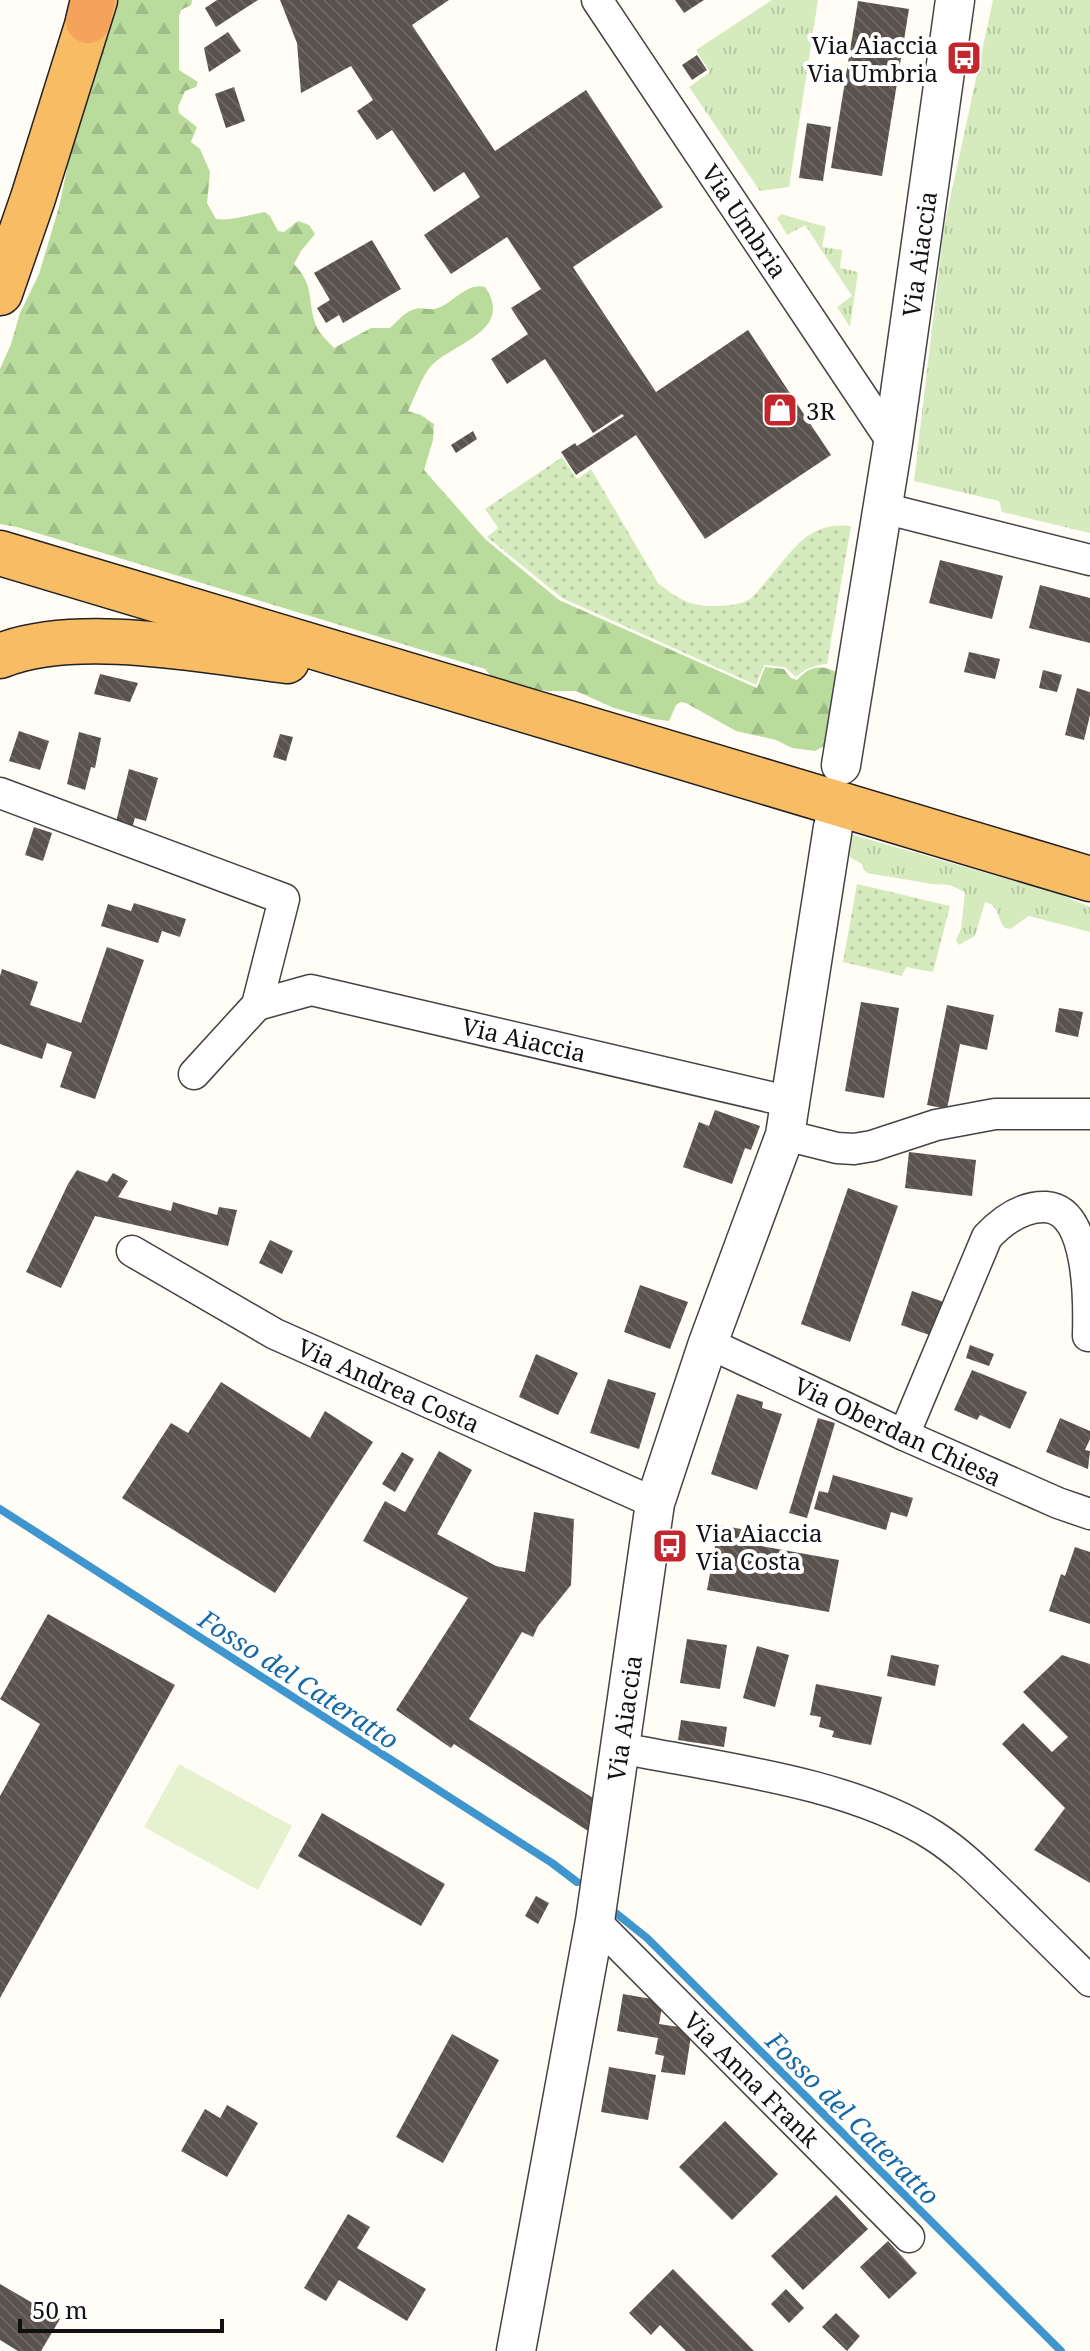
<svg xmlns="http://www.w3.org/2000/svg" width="1090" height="2351" viewBox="0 0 1090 2351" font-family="'Noto Serif',serif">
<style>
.grass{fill:url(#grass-tufts)}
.forest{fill:url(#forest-firs)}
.garden{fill:url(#garden-dots)}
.pitch{fill:#e6f2cf}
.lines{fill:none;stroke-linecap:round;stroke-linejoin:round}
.stream{stroke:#3f96cf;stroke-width:8}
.building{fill:url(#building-back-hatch)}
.minor-casing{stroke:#444;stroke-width:33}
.tertiary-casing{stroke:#444;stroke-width:41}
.trunk-casing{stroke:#222;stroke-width:47}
.motorway-casing{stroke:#222;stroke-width:47}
.minor{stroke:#fff;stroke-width:30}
.tertiary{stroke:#fff;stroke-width:38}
.trunk{stroke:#f7bc64;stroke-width:44}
.motorway{stroke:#f5a25d;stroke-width:44}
.labels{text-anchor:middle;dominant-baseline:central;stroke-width:8;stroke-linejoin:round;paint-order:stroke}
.poi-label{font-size:24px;fill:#111;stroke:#fff;text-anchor:start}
.street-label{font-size:24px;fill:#111;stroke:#fff}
.water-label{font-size:26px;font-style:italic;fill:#1768a6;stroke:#fff}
</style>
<defs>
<pattern id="grass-tufts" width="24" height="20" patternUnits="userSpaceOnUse" patternTransform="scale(2)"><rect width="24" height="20" fill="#d5ebbd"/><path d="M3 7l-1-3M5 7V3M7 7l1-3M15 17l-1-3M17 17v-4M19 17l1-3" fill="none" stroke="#b6c8a1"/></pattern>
<pattern id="forest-firs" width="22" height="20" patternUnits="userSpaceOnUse" patternTransform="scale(2)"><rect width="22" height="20" fill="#b9dc9c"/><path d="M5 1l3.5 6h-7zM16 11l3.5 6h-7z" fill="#9ebc85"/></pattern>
<pattern id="garden-dots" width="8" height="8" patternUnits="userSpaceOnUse" patternTransform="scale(2)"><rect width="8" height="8" fill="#d5ebbd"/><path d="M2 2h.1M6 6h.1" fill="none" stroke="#b6c8a1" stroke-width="1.8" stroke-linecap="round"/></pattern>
<pattern id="building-back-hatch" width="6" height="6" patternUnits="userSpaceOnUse" patternTransform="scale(2)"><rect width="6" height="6" fill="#5a524d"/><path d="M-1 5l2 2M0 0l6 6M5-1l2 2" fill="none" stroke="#6d6662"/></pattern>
</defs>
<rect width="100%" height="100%" fill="#fffdf5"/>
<g class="grass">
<polygon points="772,0 818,0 789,187 760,191 689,87 710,72 696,50"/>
<polygon points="993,0 1090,0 1090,533 1002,512 999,501 914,481 944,227"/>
<polygon points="781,214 826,227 822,247 842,250 840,268 858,272 850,327 837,307 852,296 805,225 787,235 777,218"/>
<path d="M853 835 1057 893 1090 907V932L1029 916 1010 929 1005 928C997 920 1000 905 985 902L975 936 959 945 956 940 961 929 965 892 950 885 932 884 867 873 863 869 862 864 851 858 844 849 847 836Z"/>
</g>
<path class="forest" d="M109 0H192L191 5 181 10 179 16V70L198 82 196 87 185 91 178 107 179 113 197 127 191 142 200 149 210 172 207 203 216 219C233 221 248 215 265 212L270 216 278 231 284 232 298 221 309 225 315 234 301 251 294 264C315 287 307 297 315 323 318 333 327 340 334 348L371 328H390C397 322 405 311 415 309 421 307 428 310 434 309 452 306 465 282 485 287 515 331 453 343 431 366 422 376 414 399 408 411L421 415 434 424 433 440 424 470 485 539 559 600 757 688 765 667 784 669 791 678 797 680C810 666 820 664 838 673L835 740 815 751 792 748 776 740 736 731 686 703 681 702 676 705 669 721 653 719 614 708 576 691H548L503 684 493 679 485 669 17 527 0 524V369L11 344 20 313 39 274 59 207 67 169 66 164C74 130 81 91 93 59 104 30 114 36 109 0Z"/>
<g class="garden">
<path d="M562 457 577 479 591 469 658 583C675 597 690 607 714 606 726 606 740 605 750 599 756 594 762 586 767 580 794 550 807 521 851 526L827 664C814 665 806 668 796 677L785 667 764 665 756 685 562 598 487 537 498 528 485 509Z"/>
<polygon points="857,884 950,906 933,972 906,967 902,976 843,962"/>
</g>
<polygon class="pitch" points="179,1764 292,1826 258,1890 144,1827"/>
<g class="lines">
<g class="stream">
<polyline points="0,1509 552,1863 577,1882"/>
<polyline points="617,1914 647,1938 1061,2351"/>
</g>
</g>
<g class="building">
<polygon points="217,0 258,0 216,27 205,8"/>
<polygon points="280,0 449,0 412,25 495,151 586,90 663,207 573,267 656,392 748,330 831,455 705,539 636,435 576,475 561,452 575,443 577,446 624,416 622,414 593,433 545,359 507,384 491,359 528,334 511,308 541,289 507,237 451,274 424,235 480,197 464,172 434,192 392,130 377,140 357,111 373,100 351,66 301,93 297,43"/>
<polygon points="675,0 704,0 684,13"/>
<polygon points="858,1 909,9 882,176 831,168"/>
<polygon points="228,32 241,51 209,72 204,48"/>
<polygon points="697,55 707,70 692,80 682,65"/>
<polygon points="234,87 245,121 226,128 215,94"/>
<polygon points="807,123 831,127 823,181 799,178"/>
<polygon points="372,240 401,289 343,323 339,315 326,323 317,308 330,300 314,273"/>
<polygon points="473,431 477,439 456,453 451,445"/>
<polygon points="940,560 1003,576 992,619 929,603"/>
<polygon points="1040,585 1090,598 1090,643 1029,628"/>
<polygon points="969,652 1000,659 995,679 964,672"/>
<polygon points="1043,670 1062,675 1057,692 1039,688"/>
<polygon points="100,674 138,683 130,702 94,694"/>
<polygon points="1077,688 1090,692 1090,715 1084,740 1065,735"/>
<polygon points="19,731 49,741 40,770 9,761"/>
<polygon points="79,732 101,738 95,768 91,767 85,790 67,784"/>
<polygon points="280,734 293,737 286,761 273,757"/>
<polygon points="129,769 158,778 146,821 135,818 130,834 114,830"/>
<polygon points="34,827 52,833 43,861 25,855"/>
<polygon points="134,903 186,919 180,937 162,931 158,943 101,926 108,904 131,911"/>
<polygon points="107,947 144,960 95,1099 60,1087 72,1052 47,1043 42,1059 0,1044 0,976 2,969 38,982 30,1005 81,1023"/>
<polygon points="861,1002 899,1008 884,1098 845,1091"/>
<polygon points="947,1005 994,1015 987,1050 960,1044 947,1109 927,1105"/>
<polygon points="1059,1008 1083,1012 1078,1037 1055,1032"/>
<polygon points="715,1110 760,1126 751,1150 745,1148 732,1184 683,1167 699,1122 709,1126"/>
<polygon points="909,1152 976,1160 972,1196 905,1188"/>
<polygon points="77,1170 107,1182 113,1173 128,1181 118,1197 171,1211 173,1202 217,1215 219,1207 237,1210 228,1246 95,1216 61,1288 26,1272 68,1184"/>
<polygon points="848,1188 898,1206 850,1342 801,1324"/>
<polygon points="270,1240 293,1251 282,1274 259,1263"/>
<polygon points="640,1285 688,1302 670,1349 624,1332"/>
<polygon points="912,1291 944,1302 932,1336 901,1325"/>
<polygon points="970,1345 994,1354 989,1366 966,1358"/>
<polygon points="536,1354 578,1373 558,1415 519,1397"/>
<polygon points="972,1370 1027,1392 1010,1429 980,1415 977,1420 954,1410"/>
<polygon points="608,1379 656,1393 639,1449 590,1433"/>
<polygon points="221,1382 310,1438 325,1411 373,1442 275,1593 122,1498 171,1423 188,1433"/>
<polygon points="737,1394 763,1402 762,1408 782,1414 757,1490 711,1474"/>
<polygon points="818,1418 835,1423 807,1518 789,1513"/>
<polygon points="1060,1418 1090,1431 1090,1439 1085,1450 1090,1451 1088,1469 1046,1452"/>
<polygon points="439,1451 472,1470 437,1534 496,1566 525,1572 534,1512 574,1519 571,1585 538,1626 533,1637 522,1632 469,1719 593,1798 588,1831 454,1744 451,1748 396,1710 468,1598 363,1541 385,1501 405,1512"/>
<polygon points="402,1452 414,1459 395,1492 382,1484"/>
<polygon points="833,1475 913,1498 907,1517 891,1512 886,1530 814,1509 819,1491 828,1493"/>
<polygon points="719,1525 752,1531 750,1544 839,1560 829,1612 707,1590"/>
<polygon points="1075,1547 1090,1552 1090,1624 1049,1611 1061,1574 1065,1576"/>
<polygon points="48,1614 175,1685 0,1998 0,1796 40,1724 0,1699"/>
<polygon points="687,1639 727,1645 720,1689 680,1683"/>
<polygon points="757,1646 789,1655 775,1707 743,1698"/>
<polygon points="891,1655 939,1665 935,1686 887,1676"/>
<polygon points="1062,1655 1090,1664 1090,1883 1034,1850 1065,1808 1002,1744 1023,1723 1052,1752 1068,1737 1023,1692"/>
<polygon points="816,1684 882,1697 871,1745 832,1737 834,1731 819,1727 821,1717 810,1715"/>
<polygon points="681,1720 727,1727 724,1747 678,1740"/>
<polygon points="322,1813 445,1884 421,1926 298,1856"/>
<polygon points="536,1896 549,1903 538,1924 525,1916"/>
<polygon points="623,1994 663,2001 659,2024 692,2029 685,2075 661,2072 664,2056 655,2054 658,2038 617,2031"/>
<polygon points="452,2034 499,2060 443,2163 396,2137"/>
<polygon points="609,2067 656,2075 648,2120 601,2112"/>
<polygon points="227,2105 258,2123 227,2177 181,2151 205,2109 220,2118"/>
<polygon points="725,2121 778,2174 732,2220 679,2167"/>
<polygon points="836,2195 868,2229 803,2290 771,2256"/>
<polygon points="348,2214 370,2227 357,2248 426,2289 407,2321 339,2280 326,2301 304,2288"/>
<polygon points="888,2241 917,2273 889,2299 860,2267"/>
<polygon points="673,2269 754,2351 686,2351 660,2325 651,2335 629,2313"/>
<polygon points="0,2284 60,2319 41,2351 18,2351 0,2340"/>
<polygon points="786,2289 804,2308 789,2323 771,2304"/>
<polygon points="836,2313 860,2336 847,2351 822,2327"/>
</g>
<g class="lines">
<defs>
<g id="minor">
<polyline points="597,0 893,443"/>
<polyline points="883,508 1090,560"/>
<polyline points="0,793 284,899 257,1005 194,1074"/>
<polyline points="257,1005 311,990 791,1102"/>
<polyline points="785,1135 837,1148 854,1149 872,1146 936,1125 995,1114 1090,1114"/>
<polyline points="132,1251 275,1334 655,1503"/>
<polyline points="708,1343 904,1435 1058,1503 1090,1514"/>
<path d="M904 1435 987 1237C1002 1221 1022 1206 1046 1207 1090 1210 1089 1301 1088 1336"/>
<path d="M621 1748C719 1768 850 1782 934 1836 962 1854 984 1877 1008 1900 1035 1927 1063 1954 1090 1981"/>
<polyline points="595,1921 909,2237"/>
</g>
<g id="tertiary">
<polyline points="841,765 893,443 955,0"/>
<polyline points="516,2351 595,1921 655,1503 708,1343 785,1135 833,827"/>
</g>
<g id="trunk">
<polyline points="0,293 33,198 95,0"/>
<polyline points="0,553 1090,879"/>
<path d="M0 656C76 625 206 651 287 661"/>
</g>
<polyline id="motorway" points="88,21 93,0"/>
</defs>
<use href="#minor" class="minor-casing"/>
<use href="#tertiary" class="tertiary-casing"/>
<use href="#trunk" class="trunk-casing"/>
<use href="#motorway" class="motorway-casing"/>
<use href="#minor" class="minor"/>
<use href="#tertiary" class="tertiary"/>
<use href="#trunk" class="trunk"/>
<use href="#motorway" class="motorway"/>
</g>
<defs>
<symbol id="bus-square" viewBox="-11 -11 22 22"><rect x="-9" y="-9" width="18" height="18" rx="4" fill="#c4262e" stroke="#fff"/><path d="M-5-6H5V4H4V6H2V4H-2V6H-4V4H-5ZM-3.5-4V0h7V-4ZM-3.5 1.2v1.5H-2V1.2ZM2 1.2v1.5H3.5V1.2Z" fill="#fff"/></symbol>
<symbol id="shop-square" viewBox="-11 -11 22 22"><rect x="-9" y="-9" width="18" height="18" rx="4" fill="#c4262e" stroke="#fff"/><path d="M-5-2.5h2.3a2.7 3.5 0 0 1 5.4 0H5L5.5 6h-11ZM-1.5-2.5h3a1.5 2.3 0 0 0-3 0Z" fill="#fff"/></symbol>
</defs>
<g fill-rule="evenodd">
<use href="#bus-square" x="944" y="38" width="40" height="40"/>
<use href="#shop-square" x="760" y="390" width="40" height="40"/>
<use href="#bus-square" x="650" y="1526" width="40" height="40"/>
</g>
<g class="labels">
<g class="poi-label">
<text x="938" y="44" text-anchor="end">Via Aiaccia<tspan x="938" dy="28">Via Umbria</tspan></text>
<text x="806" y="410">3R</text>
<text x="696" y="1532">Via Aiaccia<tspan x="696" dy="28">Via Costa</tspan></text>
</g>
<g class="street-label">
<text transform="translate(745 221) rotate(56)">Via Umbria</text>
<text transform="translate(919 254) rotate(-82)">Via Aiaccia</text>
<text transform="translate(524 1039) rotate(13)">Via Aiaccia</text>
<text transform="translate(389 1385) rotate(24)">Via Andrea Costa</text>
<text transform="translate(898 1431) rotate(25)">Via Oberdan Chiesa</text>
<text transform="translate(624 1718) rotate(-82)">Via Aiaccia</text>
<text transform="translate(752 2079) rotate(45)">Via Anna Frank</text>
</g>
<g class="water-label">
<text transform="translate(299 1679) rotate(33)">Fosso del Cateratto</text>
<text transform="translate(853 2118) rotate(45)">Fosso del Cateratto</text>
</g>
</g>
<path d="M20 2319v12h202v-12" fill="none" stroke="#111111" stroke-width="4"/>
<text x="32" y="2319" font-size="24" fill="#111111" stroke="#ffffff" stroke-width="6" paint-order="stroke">50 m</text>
</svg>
